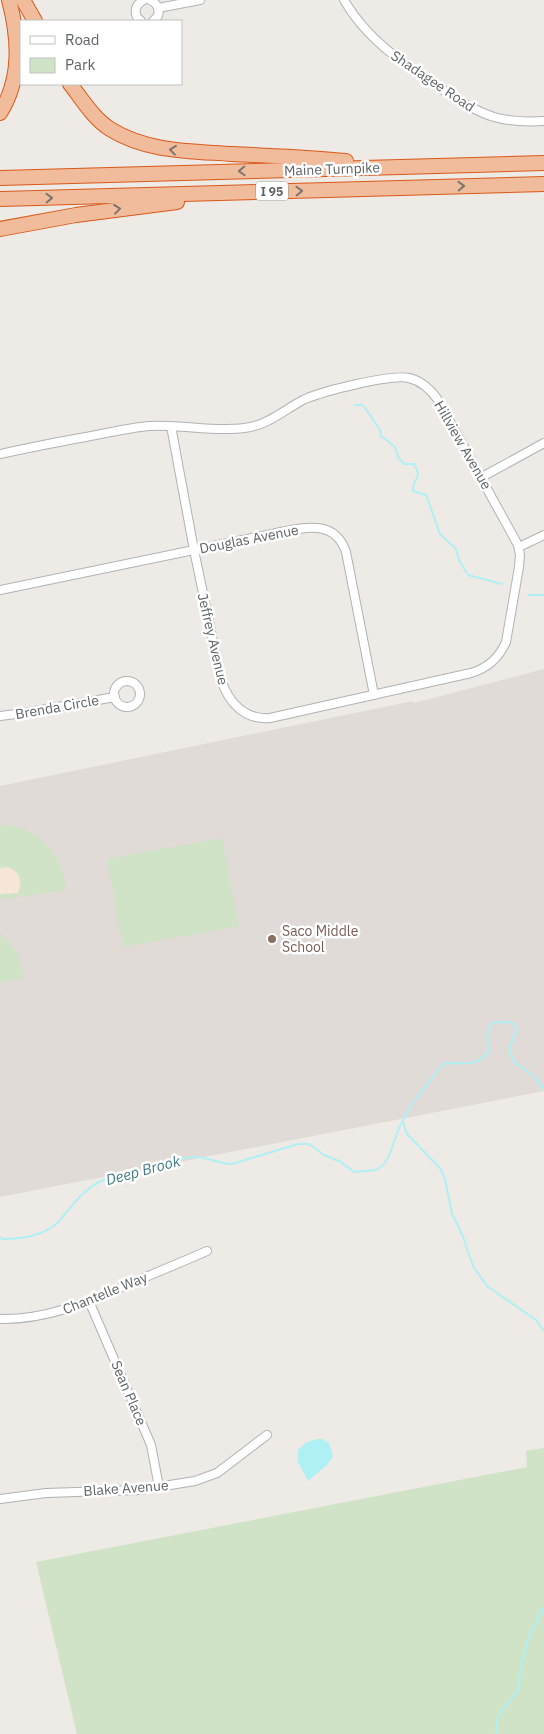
<svg xmlns="http://www.w3.org/2000/svg" width="544" height="1734" viewBox="0 0 544 1734" font-family="'IBM Plex Sans',sans-serif">
<style>
.education{fill:#e1dbd8}
.green{fill:#d0e3c6}
.sand{fill:#f6e5d9}
.water{fill:#aff0f5}
.lines{fill:none;stroke-linecap:round;stroke-linejoin:round}
.stream{stroke:#aff0f5;stroke-width:2}
.street-casing{stroke:#afb3b4;stroke-width:10}
.highway-casing{stroke:#d9591b;stroke-width:16}
.street{stroke:#fff;stroke-width:8}
.highway{stroke:#f1bc9b;stroke-width:14}
.oneway{stroke:#7b7570}
.education-dot{fill:#8d6e63;stroke:#fff;stroke-width:2}
.labels{text-anchor:middle;dominant-baseline:central;stroke-width:5;stroke-linejoin:round;paint-order:stroke}
.shield{fill:#fff;stroke:#8e9293;stroke-width:1}
.shield-label{font-size:12px;font-weight:bold;fill:#5e6365}
.street-label{font-size:14px;fill:#5e6365;stroke:#fff}
.education-label{font-size:14px;fill:#785e54;stroke:#fff;text-anchor:start}
.water-label{font-size:15px;font-style:italic;fill:#407a84;stroke:#fff}
</style>
<rect width="100%" height="100%" fill="#eeeae6"/>
<polygon class="education" points="544,669 544,1091 0,1197 0,786 413,701 414,703"/>
<g class="green">
<path d="M0 825C8 825 16 826 23 829 47 838 67 865 65 890L0 900V894L18 893 21 884 0 868Z"/>
<polygon points="222,838 239,926 123,947 107,859"/>
<polygon points="0,933 17,952 24,977 0,983"/>
<polygon points="544,1448 544,1734 77,1734 36,1562 527,1467 526,1451"/>
</g>
<path class="sand" d="M8 867C21 872 22 881 18 893L0 894V868Z"/>
<polygon class="water" points="317,1439 322,1439 329,1443 333,1456 328,1464 308,1481 298,1462 298,1450 307,1442"/>
<g class="lines">
<g class="stream">
<path d="M355 405H363L380 430 381 436 395 447 398 457 404 464H414C424 480 412 477 413 491L426 495 440 534 456 549 459 560 468 575 502 584"/>
<polyline points="528,595 544,595"/>
<polyline points="403,1122 407,1134 440,1168 445,1179 452,1214 462,1234 473,1266 487,1286 536,1320 544,1331"/>
<path d="M0 1237 2 1239C20 1239 41 1237 56 1224 70 1210 81 1191 99 1182 116 1174 134 1174 151 1170 166 1166 179 1157 195 1157 208 1157 219 1164 232 1164L298 1144H309L324 1155 341 1162 354 1172 376 1170 383 1165 389 1156 399 1128 411 1105 443 1064C461 1061 474 1069 488 1053 489 1040 482 1021 500 1022 505 1022 508 1022 513 1023L517 1030 511 1044V1055L515 1063 535 1077 544 1090"/>
<polyline points="496,1734 498,1716 519,1689 520,1671 528,1639 544,1606"/>
</g>
<defs>
<g id="street">
<path d="M150 0C157 3 160 9 158 16L153 21"/>
<path d="M344 0C367 40 403 63 440 88 458 99 474 111 494 117 511 122 527 122 544 121"/>
<polyline points="158,8 200,0"/>
<path d="M141 21C133 15 134 5 144 0"/>
<path d="M0 454C28 448 57 442 86 437 107 433 128 428 149 426 181 424 213 432 244 428 267 426 285 409 305 399 324 391 390 374 409 378 422 381 431 390 438 400L518 545 520 555 519 567 506 642C499 658 488 668 471 673L270 718C244 720 228 702 221 679L194 550 171 426"/>
<polyline points="482,477 544,443"/>
<polyline points="519,547 544,535"/>
<path d="M0 590 281 532C306 527 335 520 346 552L374 695"/>
<circle cx="127" cy="694" r="13"/>
<polyline points="0,716 24,713 115,697"/>
<polyline points="89,1301 151,1445 159,1487"/>
<path d="M0 1319C45 1320 85 1303 125 1286 152 1274 180 1263 207 1251"/>
<polyline points="0,1499 46,1493 139,1490 195,1481 217,1473 267,1435"/>
</g>
<g id="highway">
<polyline points="23,0 35,21"/>
<path d="M70 84C82 99 93 118 110 129 147 152 190 151 232 154 270 156 308 157 346 161"/>
<path d="M0 113C22 78 19 38 9 0"/>
<polyline points="0,178 544,163"/>
<polyline points="0,199 544,184"/>
<polyline points="0,229 76,215 177,202"/>
</g>
</defs>
<use href="#street" class="street-casing"/>
<use href="#highway" class="highway-casing"/>
<use href="#street" class="street"/>
<use href="#highway" class="highway"/>
</g>
<defs><path id="oneway-chevron" d="M-2-3.5L2.5 0L-2 3.5" fill="none" stroke-width="1.6" stroke-linecap="round" stroke-linejoin="round" transform="scale(1.25)"/></defs>
<g class="oneway">
<use href="#oneway-chevron" transform="translate(173 150) rotate(-173)"/>
<use href="#oneway-chevron" transform="translate(242 171) rotate(178)"/>
<use href="#oneway-chevron" transform="translate(461 186) rotate(-2)"/>
<use href="#oneway-chevron" transform="translate(299 191) rotate(-2)"/>
<use href="#oneway-chevron" transform="translate(49 198) rotate(-2)"/>
<use href="#oneway-chevron" transform="translate(117 209) rotate(-7)"/>
</g>
<circle class="education-dot" cx="272" cy="939" r="5"/>
<g class="labels">
<rect class="shield" x="256" y="181.5" width="32" height="19" rx="4"/>
<g class="shield-label">
<text x="272" y="191">I 95</text>
</g>
<g class="street-label">
<text transform="translate(433 81) rotate(34)">Shadagee Road</text>
<text transform="translate(332 169) rotate(-2)">Maine Turnpike</text>
<text transform="translate(463 445) rotate(60)">Hillview Avenue</text>
<text transform="translate(249 539) rotate(-11)">Douglas Avenue</text>
<text transform="translate(213 639) rotate(77)">Jeffrey Avenue</text>
<text transform="translate(57 707) rotate(-10)">Brenda Circle</text>
<text transform="translate(105 1293) rotate(-22)">Chantelle Way</text>
<text transform="translate(129 1393) rotate(67)">Sean Place</text>
<text transform="translate(126 1488) rotate(-4)">Blake Avenue</text>
</g>
<g class="education-label">
<text x="282" y="931">Saco Middle<tspan x="282" dy="16">School</tspan></text>
</g>
<g class="water-label">
<text transform="translate(143 1170) rotate(-15)">Deep Brook</text>
</g>
</g>
<rect x="20" y="20" width="162" height="65" fill="#ffffff" stroke="#bfc1c1"/>
<rect x="30" y="36" width="25" height="8" fill="#ffffff" stroke="#bfc1c1"/>
<text x="65" y="45" font-size="15" fill="#5e6365">Road</text>
<rect x="30" y="58" width="25" height="15" fill="#d0e3c6" stroke="#bfc1c1"/>
<text x="65" y="70" font-size="15" fill="#5e6365">Park</text>
</svg>
